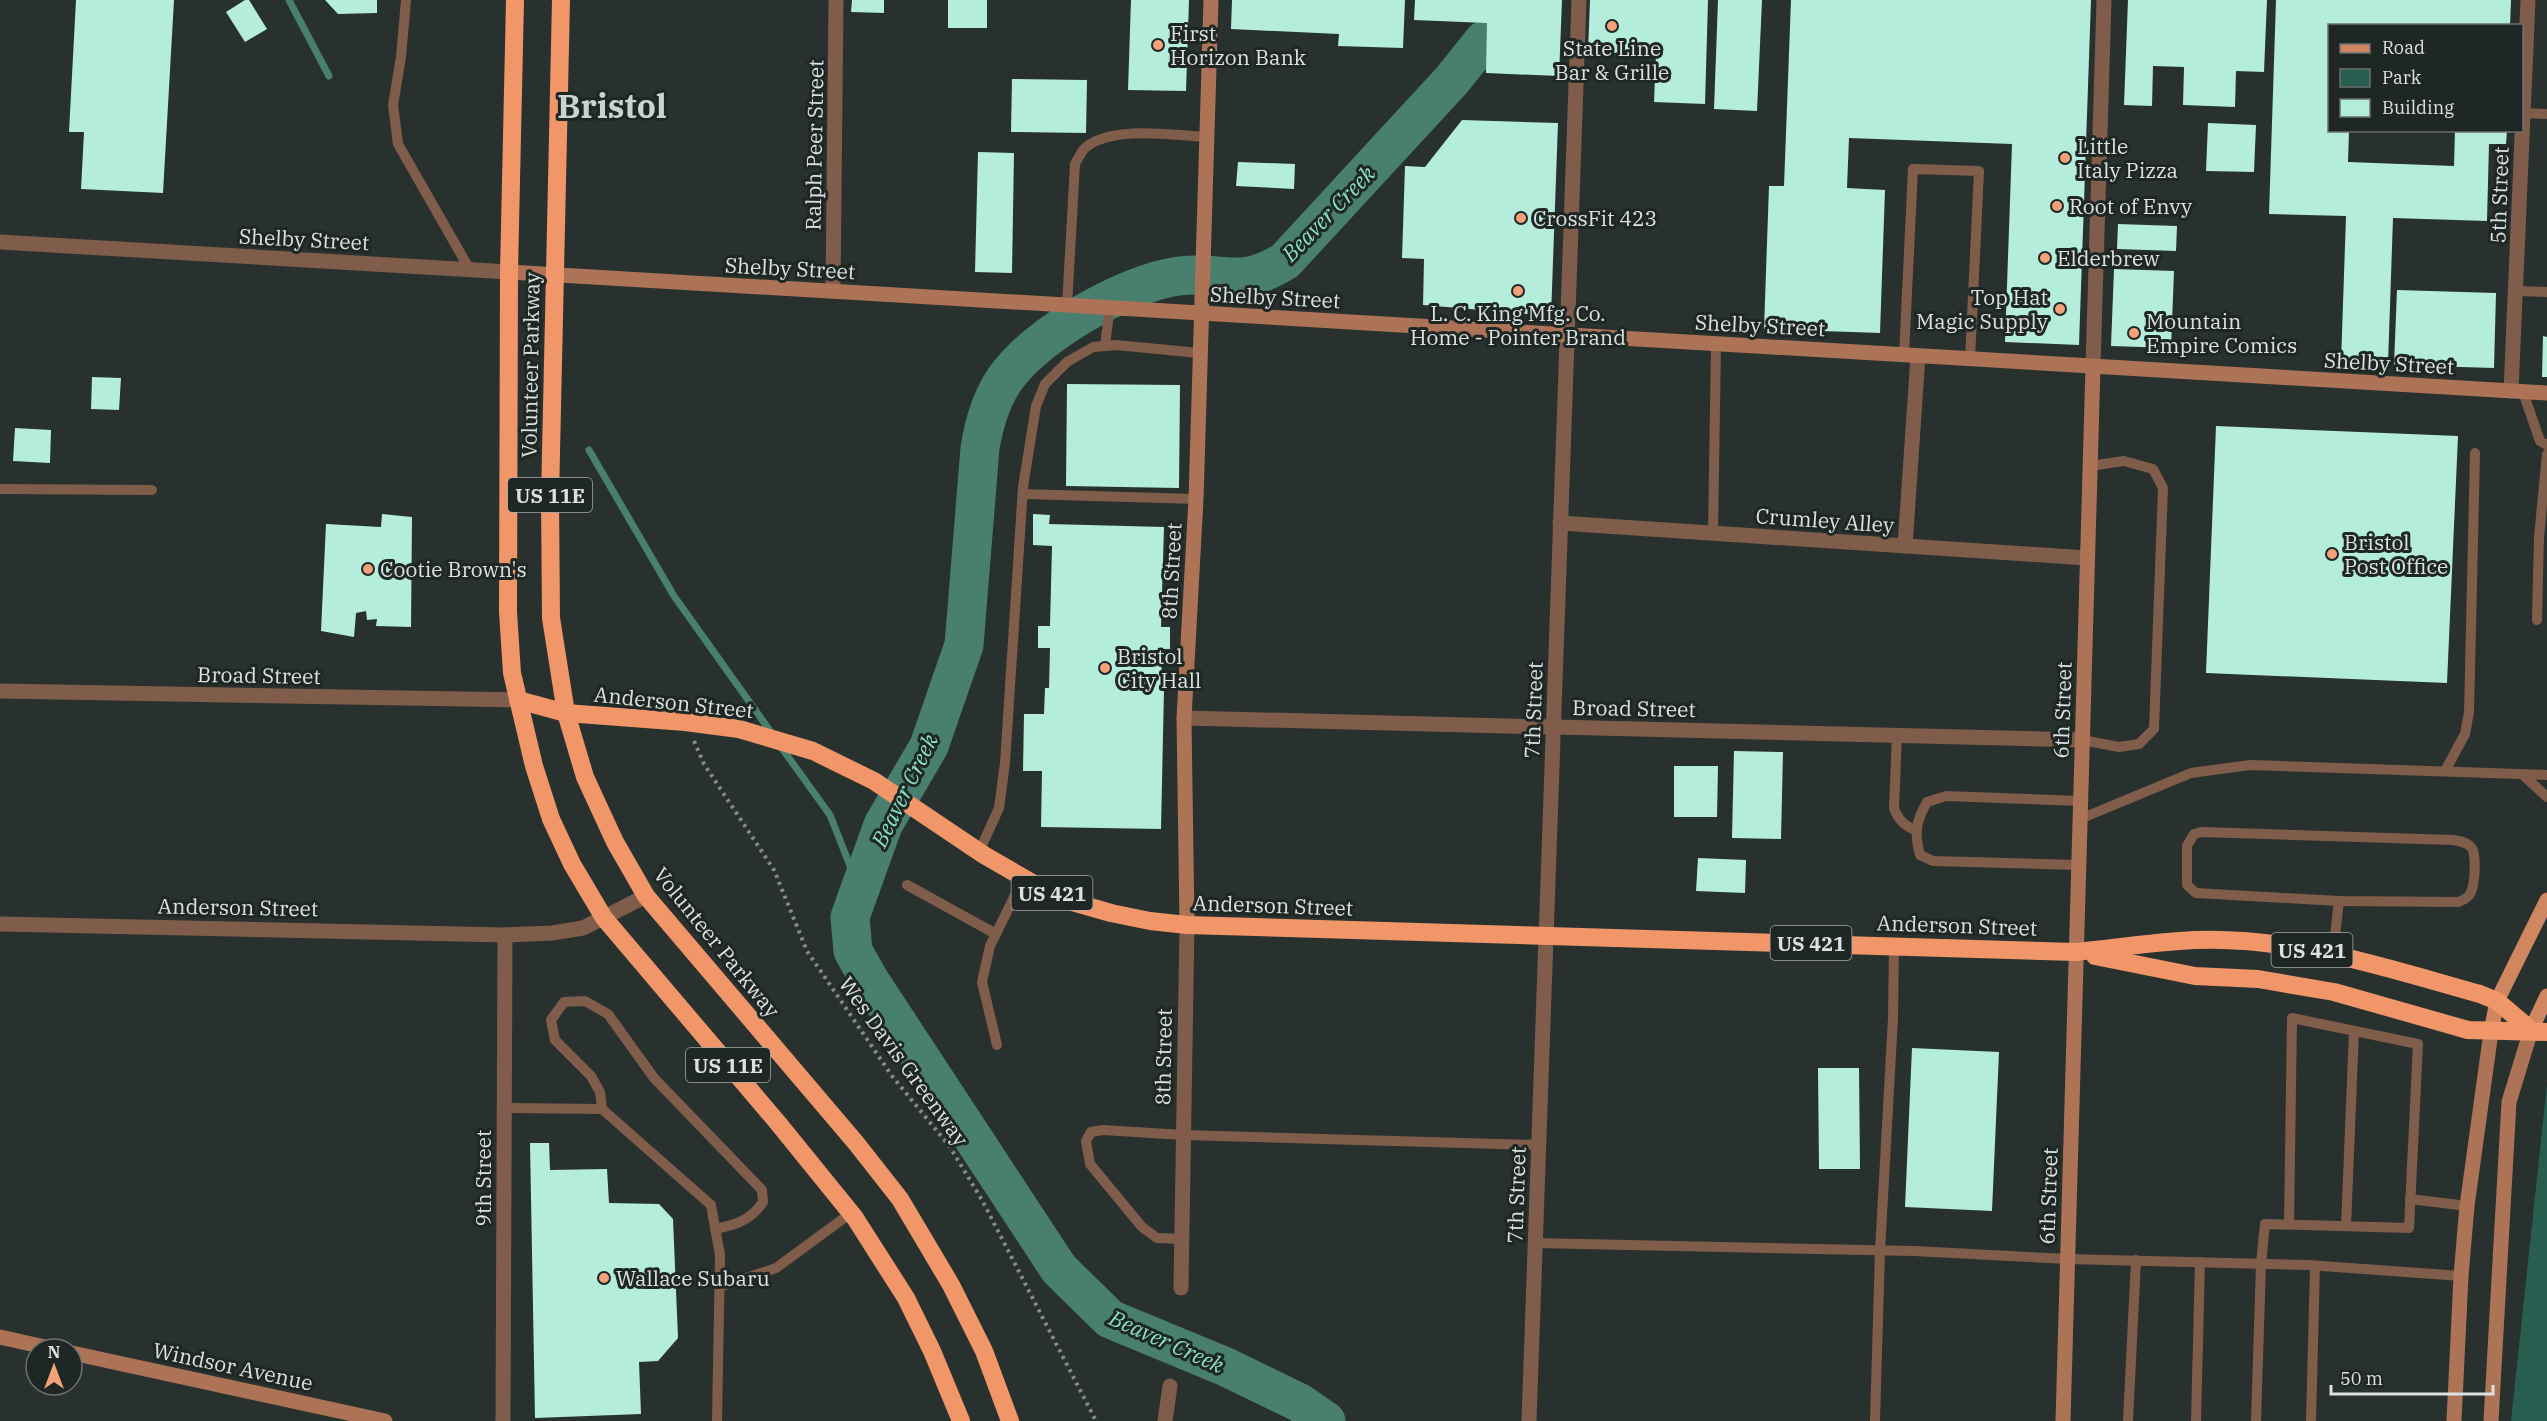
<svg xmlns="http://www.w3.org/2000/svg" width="2547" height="1421" viewBox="0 0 2547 1421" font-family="'IBM Plex Serif',serif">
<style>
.green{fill:#275e4f}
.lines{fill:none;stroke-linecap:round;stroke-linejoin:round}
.stream{stroke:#487f6f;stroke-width:7}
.river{stroke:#487f6f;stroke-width:39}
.building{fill:#b4eddb}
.path{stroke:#848b89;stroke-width:4;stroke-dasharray:3 4.5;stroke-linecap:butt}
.lane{stroke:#805c4a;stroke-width:10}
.street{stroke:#805c4a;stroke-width:15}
.secondary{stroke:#ad7357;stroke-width:15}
.primary{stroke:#d08660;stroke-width:15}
.highway{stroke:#f09669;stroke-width:18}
.poi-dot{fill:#f1a27b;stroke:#1e2724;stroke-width:2}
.labels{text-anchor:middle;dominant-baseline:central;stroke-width:6;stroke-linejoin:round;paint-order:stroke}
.shield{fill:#1e2724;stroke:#a2a9a7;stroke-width:1.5}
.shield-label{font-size:20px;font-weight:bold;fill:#dbe1df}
.poi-label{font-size:21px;fill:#dbe1df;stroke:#1e2724;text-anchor:start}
.street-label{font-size:21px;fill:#dbe1df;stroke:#1e2724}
.water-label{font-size:22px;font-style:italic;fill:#88e1c7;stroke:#1e2724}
.town-label{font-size:33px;font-weight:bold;fill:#c8d4d0;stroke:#1e2724}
</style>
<rect width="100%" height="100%" fill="#28312e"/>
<polygon class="green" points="2547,1084 2547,1421 2511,1421"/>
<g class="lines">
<g class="stream">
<polyline points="289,0 329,76"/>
<polyline points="589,450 674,596 773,735"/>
<polyline points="781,747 830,815 860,891"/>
</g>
<path class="river" d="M1326 1421 1300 1403 1226 1367 1110 1319 1059 1269 870 981 853 951 850 917 883 825 929 746 964 645 980 448C984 424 991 399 1005 379 1035 335 1126 283 1179 276 1226 270 1238 290 1285 261L1452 80 1484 40"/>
</g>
<g class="building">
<polygon points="76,0 174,0 163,193 81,189 84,132 69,132"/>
<polygon points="245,0 249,0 267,29 245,42 226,12"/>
<polygon points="325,0 377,0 377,13 338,14"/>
<polygon points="852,0 884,0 884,13 851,12"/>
<rect x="948" y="0" width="39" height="28"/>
<polygon points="1131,0 1189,0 1186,91 1128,90"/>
<polygon points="1232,0 1405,0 1403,48 1338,46 1339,34 1231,29"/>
<polygon points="1415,0 1562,0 1559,76 1486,73 1487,23 1414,20"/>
<polygon points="1590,0 1708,0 1705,104 1654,102 1656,54 1588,52"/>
<polygon points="1718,0 1762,0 1757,111 1714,109"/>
<polygon points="1791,0 2091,0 2079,345 2005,342 2012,144 1849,138 1847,188 1885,190 1880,333 1764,329 1769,186 1784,186"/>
<polygon points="2128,0 2267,0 2264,72 2236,71 2235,107 2183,105 2184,67 2153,66 2152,106 2124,105"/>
<polygon points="2276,0 2511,0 2510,26 2330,26 2330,130 2349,130 2348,162 2454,166 2455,130 2507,130 2506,144 2489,144 2487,221 2393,218 2388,364 2341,363 2346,216 2269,214"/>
<polygon points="1012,79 1087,80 1086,133 1011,132"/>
<polygon points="1462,120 1558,123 1551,316 1423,305 1424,259 1402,258 1405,166 1425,167"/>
<polygon points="2208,123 2256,125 2254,172 2206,171"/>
<polygon points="978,152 1014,153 1012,273 975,272"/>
<polygon points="1238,162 1295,164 1294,189 1236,186"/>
<polygon points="2118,224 2177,226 2176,251 2117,249"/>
<polygon points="2114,269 2174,271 2171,348 2111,346"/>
<polygon points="2397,290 2496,293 2494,368 2394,365"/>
<polygon points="2543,336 2547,337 2547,377 2542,377"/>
<polygon points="92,377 121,378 119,410 91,409"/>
<polygon points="1067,384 1180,385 1179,488 1066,486"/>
<polygon points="2216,426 2458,436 2447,683 2206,673"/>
<polygon points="15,428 51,430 50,463 13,461"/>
<polygon points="382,514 412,517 411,627 376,626 377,619 367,620 366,611 356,613 354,637 321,631 326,524 381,527"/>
<polygon points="1033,514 1050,515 1049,524 1164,527 1161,627 1170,627 1170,649 1162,649 1161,688 1164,688 1161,829 1041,827 1042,771 1023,771 1024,714 1044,714 1045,688 1049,688 1050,648 1038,648 1038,626 1050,626 1052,546 1033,545"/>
<polygon points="1734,751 1783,752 1781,839 1732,838"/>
<polygon points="1674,766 1718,766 1717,817 1674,817"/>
<polygon points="1698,858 1746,860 1745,893 1696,891"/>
<polygon points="1912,1048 1999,1052 1992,1211 1905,1207"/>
<polygon points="1818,1068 1859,1068 1860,1169 1819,1169"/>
<polygon points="530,1143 549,1143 550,1170 607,1169 609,1203 659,1204 673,1219 678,1338 658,1361 639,1362 641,1414 535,1418"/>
</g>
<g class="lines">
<polyline class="path" points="694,741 704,764 774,870 807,951 892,1076 950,1147 982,1200 1096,1421"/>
<g class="lane">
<polyline points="406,0 401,57 393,105 398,144 470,270"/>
<polyline points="2523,113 2547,114"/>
<polyline points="2516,291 2547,292"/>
<path d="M1067 306 1075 164C1078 159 1081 152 1085 148 1110 125 1175 135 1206 137"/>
<polyline points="1105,345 1110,307"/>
<polyline points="1904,355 1913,169 1979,171 1970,359"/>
<polyline points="2523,392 2540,441 2547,445"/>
<polyline points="0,489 152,490"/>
<polyline points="1023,494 1196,499"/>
<polyline points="1713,534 1716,344"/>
<polyline points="2537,620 2539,537 2547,454"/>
<path d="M1897 735 1894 808C1898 820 1905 826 1917 831"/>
<polyline points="2082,740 2119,747 2139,744 2154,729 2163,488 2153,469 2124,461 2090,466"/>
<polyline points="2445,771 2465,734 2469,712 2475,453"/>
<polyline points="2522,774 2547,797"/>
<polyline points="2080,819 2191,773 2250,765 2547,775"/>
<path d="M2201 832 2453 840C2459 841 2467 842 2471 847 2477 853 2475 887 2470 894 2467 899 2463 900 2458 902L2339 901 2196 893 2187 885V846L2194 834Z"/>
<polyline points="979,852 999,808 1005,763 1023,487 1036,406 1045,384 1067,362 1093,347 1116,345 1199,353"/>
<path d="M2079 865 1933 861 1920 855C1914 833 1916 821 1927 802L1946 796 2081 801"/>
<polyline points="907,885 996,934"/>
<polyline points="2333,953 2339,901"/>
<polyline points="997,1045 982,982 990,946 1023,879"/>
<polyline points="504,1108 602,1109 711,1205 720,1255 717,1421"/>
<path d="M602 1109 600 1092 591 1076 555 1040 551 1020 564 1002 585 1001 608 1014 654 1078 762 1190 763 1202C751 1220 736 1225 715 1229"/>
<polyline points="2410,1199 2467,1206"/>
<polyline points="2346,1226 2354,1031"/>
<polyline points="1181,1239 1157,1238 1142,1227 1090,1164 1086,1141 1091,1132 1103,1130 1183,1135 1539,1145"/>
<polyline points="1535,1243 1914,1251 2067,1259 2308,1265 2461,1276"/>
<polyline points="719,1287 776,1268 851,1213"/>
<polyline points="1875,1421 1880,1251 1893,1018 1894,945"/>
<polyline points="2128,1421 2136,1260"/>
<polyline points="2196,1421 2200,1262"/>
<polyline points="2256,1421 2261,1264 2265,1224 2409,1228 2418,1044 2292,1018 2289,1224"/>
<polyline points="2311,1421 2315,1266"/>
</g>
<g class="street">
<polyline points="0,242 509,272"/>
<polyline points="833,291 836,0"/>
<polyline points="2093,366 2104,0"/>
<polyline points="2511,391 2528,0"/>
<polyline points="1560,523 2087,558"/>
<polyline points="1905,546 1918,356"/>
<polyline points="0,691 518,700"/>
<polyline points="1184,718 2082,740"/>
<polyline points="0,924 505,935 552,933 583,928 646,896"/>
<polyline points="1181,1288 1187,925"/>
<polyline points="503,1421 505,935"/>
<polyline points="1165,1421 1170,1386"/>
<polyline points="1529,1421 1579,0"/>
</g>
<g class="secondary">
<polyline points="509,272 2547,393"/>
<polyline points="1187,925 1184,718 1196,499 1211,0"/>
<polyline points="0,1337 54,1349"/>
<polyline points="72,1353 385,1421"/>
<polyline points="2063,1421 2093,366"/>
<polyline points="2454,1421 2461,1276 2467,1206 2491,1032"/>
<polyline points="2491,1421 2509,1102 2531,1030"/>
</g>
<g class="primary">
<polyline points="2531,1030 2547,996"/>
<polyline points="2491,1032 2497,1001 2547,900"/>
</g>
<g class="highway">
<polyline points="515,0 509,272 508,612 512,673 534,766 551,819 572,864 604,918 778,1123 855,1218 906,1298 932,1351 961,1421"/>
<polyline points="561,0 550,498 551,618 566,713 585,777 615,842 646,896 856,1143 900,1199 951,1285 984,1351 1010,1421"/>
<path d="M518 700 566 713 685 722 739 729 813 751 874 781 984 855 1041 888 1069 901 1111 913 1150 921 1187 925 2076 952C2115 948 2155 942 2194 940 2292 936 2387 968 2480 994L2497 1001 2531 1030"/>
<polyline points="2095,956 2195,976 2258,979 2334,992 2468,1030 2547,1032"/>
</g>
</g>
<g class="poi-dot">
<circle cx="1612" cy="26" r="6"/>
<circle cx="1158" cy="45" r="6"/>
<circle cx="2065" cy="158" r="6"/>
<circle cx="2057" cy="206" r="6"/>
<circle cx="1521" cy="218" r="6"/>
<circle cx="2045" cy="258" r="6"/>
<circle cx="1518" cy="291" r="6"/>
<circle cx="2060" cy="309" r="6"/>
<circle cx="2134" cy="333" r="6"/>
<circle cx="2332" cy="554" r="6"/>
<circle cx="368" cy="569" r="6"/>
<circle cx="1105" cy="668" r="6"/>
<circle cx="604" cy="1278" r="6"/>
</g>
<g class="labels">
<g class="shield">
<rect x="508" y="478" width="84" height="34" rx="4.5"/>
<rect x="1011.5" y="876" width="81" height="34" rx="4.5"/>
<rect x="1770.5" y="926" width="81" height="34" rx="4.5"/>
<rect x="2271.5" y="933" width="81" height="34" rx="4.5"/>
<rect x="686" y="1048" width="84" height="34" rx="4.5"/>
</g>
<g class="shield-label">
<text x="550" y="495">US 11E</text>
<text x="1052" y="893">US 421</text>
<text x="1811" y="943">US 421</text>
<text x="2312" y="950">US 421</text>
<text x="728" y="1065">US 11E</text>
</g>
<g class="poi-label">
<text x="1170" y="33">First<tspan x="1170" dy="24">Horizon Bank</tspan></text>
<text x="1612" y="48" text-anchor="middle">State Line<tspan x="1612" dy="24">Bar &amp; Grille</tspan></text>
<text x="2077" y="146">Little<tspan x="2077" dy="24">Italy Pizza</tspan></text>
<text x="2069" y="206">Root of Envy</text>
<text x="1533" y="218">CrossFit 423</text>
<text x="2057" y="258">Elderbrew</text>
<text x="2048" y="297" text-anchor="end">Top Hat<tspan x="2048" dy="24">Magic Supply</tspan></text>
<text x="1518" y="313" text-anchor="middle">L. C. King Mfg. Co.<tspan x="1518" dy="24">Home - Pointer Brand</tspan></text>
<text x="2146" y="321">Mountain<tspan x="2146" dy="24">Empire Comics</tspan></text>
<text x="2344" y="542">Bristol<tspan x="2344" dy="24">Post Office</tspan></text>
<text x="380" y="569">Cootie Brown's</text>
<text x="1117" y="656">Bristol<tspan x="1117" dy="24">City Hall</tspan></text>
<text x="616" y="1278">Wallace Subaru</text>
</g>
<g class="street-label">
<text transform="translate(814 145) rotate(-89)">Ralph Peer Street</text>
<text transform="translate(2499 195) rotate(-88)">5th Street</text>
<text transform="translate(304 239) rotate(3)">Shelby Street</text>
<text transform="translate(790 268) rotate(3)">Shelby Street</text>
<text transform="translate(1275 297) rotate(3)">Shelby Street</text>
<text transform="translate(1760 325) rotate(3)">Shelby Street</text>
<text transform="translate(2389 363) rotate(3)">Shelby Street</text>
<text transform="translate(530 365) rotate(-89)">Volunteer Parkway</text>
<text transform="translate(1825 520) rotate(4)">Crumley Alley</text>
<text transform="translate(1171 571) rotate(-87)">8th Street</text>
<text transform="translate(259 675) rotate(1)">Broad Street</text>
<text transform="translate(674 702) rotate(6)">Anderson Street</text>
<text transform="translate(1634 708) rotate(1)">Broad Street</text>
<text transform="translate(1533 710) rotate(-88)">7th Street</text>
<text transform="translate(2062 710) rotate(-88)">6th Street</text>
<text transform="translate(1273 905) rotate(2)">Anderson Street</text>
<text transform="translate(238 907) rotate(1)">Anderson Street</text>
<text transform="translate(1957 925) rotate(2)">Anderson Street</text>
<text transform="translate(717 942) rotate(51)">Volunteer Parkway</text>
<text transform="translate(1163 1057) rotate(-89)">8th Street</text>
<text transform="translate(904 1061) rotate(54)">Wes Davis Greenway</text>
<text transform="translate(483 1178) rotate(-90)">9th Street</text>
<text transform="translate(1516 1195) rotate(-88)">7th Street</text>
<text transform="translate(2048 1196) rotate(-88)">6th Street</text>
<text transform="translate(233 1366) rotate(12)">Windsor Avenue</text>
</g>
<g class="water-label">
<text transform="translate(1328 213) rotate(-46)">Beaver Creek</text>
<text transform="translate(904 790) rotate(-64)">Beaver Creek</text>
<text transform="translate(1167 1341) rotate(24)">Beaver Creek</text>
</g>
<g class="town-label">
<text x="612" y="105">Bristol</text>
</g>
</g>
<rect x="2328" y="24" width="195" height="108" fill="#1e2724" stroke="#6a716f" stroke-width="1.5"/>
<rect x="2340" y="44" width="30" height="9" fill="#d08660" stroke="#6a716f" stroke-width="1.5"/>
<text x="2382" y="54" font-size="18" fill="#dbe1df">Road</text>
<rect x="2340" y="69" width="30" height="18" fill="#275e4f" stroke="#6a716f" stroke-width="1.5"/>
<text x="2382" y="84" font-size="18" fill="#dbe1df">Park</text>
<rect x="2340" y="99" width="30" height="18" fill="#b4eddb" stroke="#6a716f" stroke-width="1.5"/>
<text x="2382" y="114" font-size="18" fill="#dbe1df">Building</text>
<g transform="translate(54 1367)"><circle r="28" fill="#1e2724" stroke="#6a716f" stroke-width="1.5"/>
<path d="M0-4.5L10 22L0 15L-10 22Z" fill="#f1a27b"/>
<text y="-9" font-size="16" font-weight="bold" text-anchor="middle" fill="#dbe1df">N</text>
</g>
<path d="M2331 1385v9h162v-9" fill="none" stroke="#dbe1df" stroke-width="3"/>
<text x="2340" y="1385" font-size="18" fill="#dbe1df" stroke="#1e2724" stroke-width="4.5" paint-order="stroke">50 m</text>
</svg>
